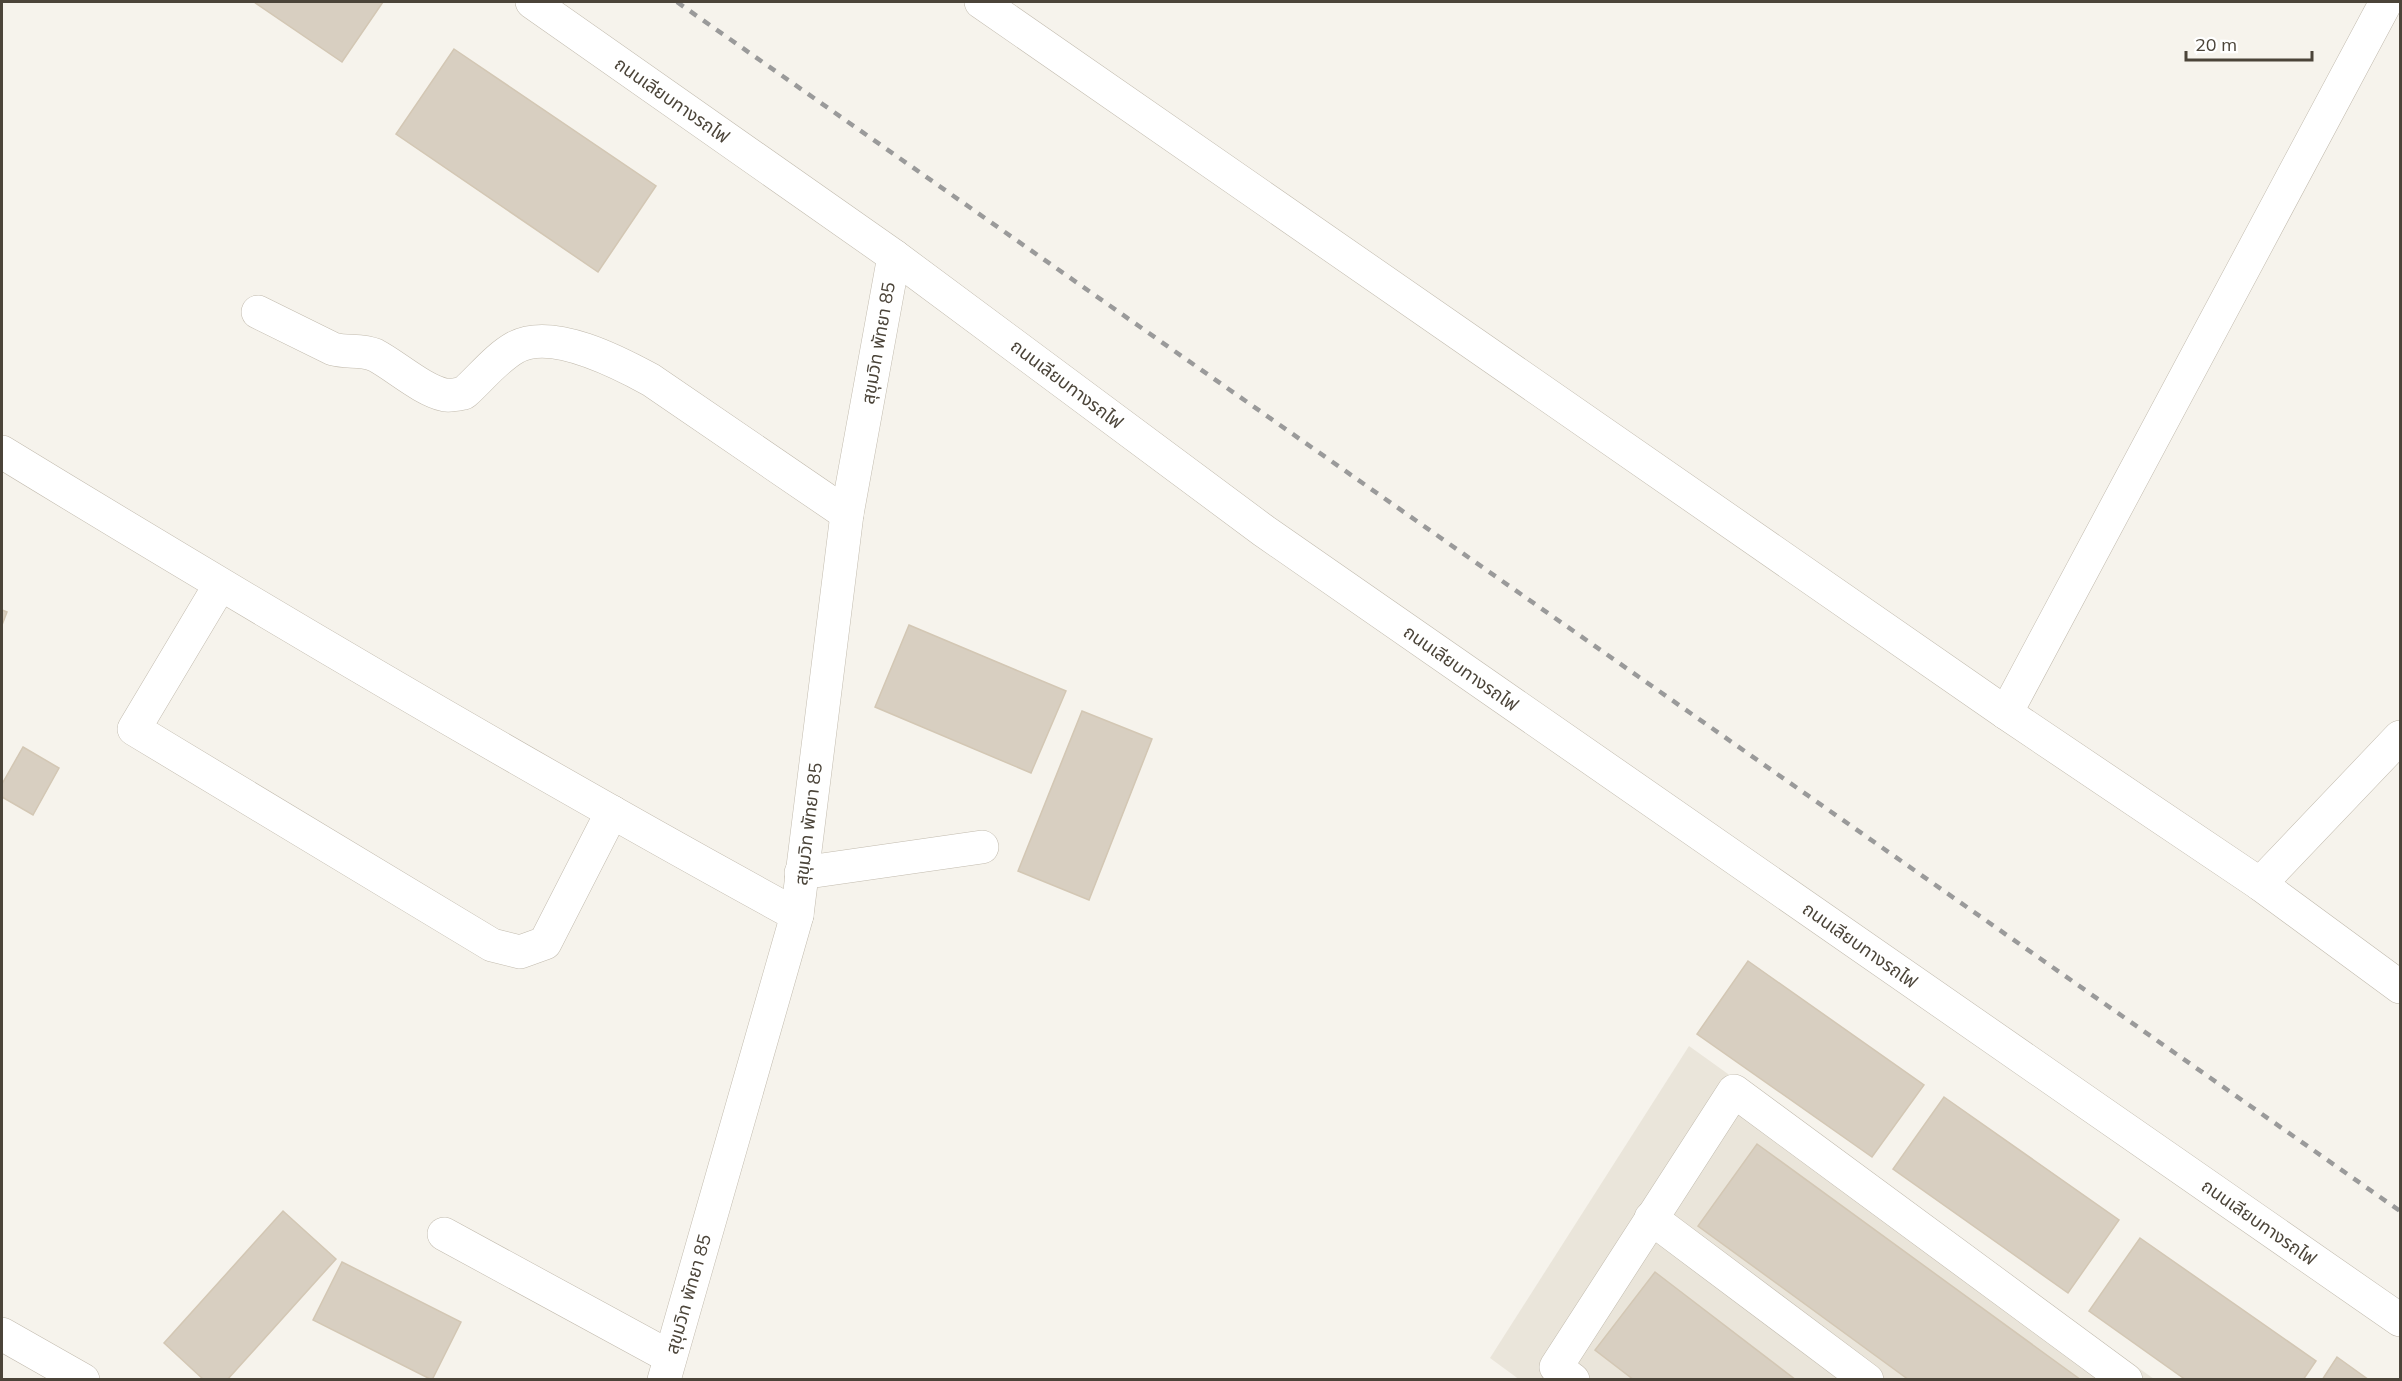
<svg xmlns="http://www.w3.org/2000/svg" width="2402" height="1381" viewBox="0 0 2402 1381" font-family="Mulish,'Noto Sans Thai',sans-serif">
<style>
.residential{fill:#eae5da}
.building{fill:#d8cfc1;stroke:#d3c7b4;stroke-width:1.5}
.lines{fill:none;stroke-linecap:round;stroke-linejoin:round}
.minor-casing{stroke:#c2bbae;stroke-width:34}
.minor{stroke:#fff;stroke-width:33}
.rail{stroke:#9a9a9a;stroke-width:4.5;stroke-dasharray:8 8;stroke-linecap:butt}
.labels{text-anchor:middle;dominant-baseline:central;stroke-width:4.5;stroke-linejoin:round;paint-order:stroke}
.street-label{font-size:18px;fill:#4b4439;stroke:#fff}
</style>
<rect width="100%" height="100%" fill="#f6f3ec"/>
<polygon class="residential" points="1689,1046 2154,1379 1520,1380 1490,1358"/>
<g class="building">
<polygon points="254,2 383,2 342,62"/>
<polygon points="454,49 656,186 598,272 396,134"/>
<polygon points="2,610 7,612 2,625"/>
<polygon points="909,625 1066,691 1031,773 875,707"/>
<polygon points="1082,711 1152,739 1089,900 1018,871"/>
<polygon points="23,747 59,768 33,815 2,797 2,784"/>
<polygon points="1748,961 1924,1085 1872,1157 1697,1034"/>
<polygon points="1944,1097 2119,1220 2068,1293 1893,1169"/>
<polygon points="1757,1144 2081,1380 1909,1380 1698,1226"/>
<polygon points="283,1211 336,1259 227,1380 204,1380 164,1343"/>
<polygon points="2140,1238 2316,1361 2303,1380 2186,1380 2089,1311"/>
<polygon points="342,1262 461,1322 432,1380 313,1320"/>
<polygon points="1655,1272 1796,1380 1634,1380 1595,1350"/>
<polygon points="2337,1357 2369,1380 2322,1380"/>
</g>
<g class="lines">
<defs>
<g id="minor">
<polyline points="532,2 894,256 1264,531 2400,1320"/>
<polyline points="981,2 2006,713 2260,884 2400,987"/>
<path d="M258 312 333 349C347 353 361 349 375 355 396 366 422 390 445 395 451 396 459 394 464 393 481 378 496 358 516 347 553 328 618 362 651 380L847 514"/>
<path d="M2 452C264 612 528 768 797 915"/>
<polyline points="220,585 134,729 492,945 520,952 545,943 612,812"/>
<polyline points="2006,713 2386,2"/>
<polyline points="801,873 982,847"/>
<polyline points="2260,884 2400,737"/>
<polyline points="1651,1218 1867,1380"/>
<polyline points="444,1234 670,1357"/>
<polyline points="2,1334 83,1380"/>
<polyline points="664,1380 797,915 847,514 894,256"/>
<polyline points="1573,1380 1556,1367 1734,1091 2126,1380"/>
</g>
</defs>
<use href="#minor" class="minor-casing"/>
<use href="#minor" class="minor"/>
<polyline class="rail" points="677,2 2400,1211"/>
</g>
<g class="labels">
<g class="street-label">
<text transform="translate(672 100) rotate(35)">ถนนเลียบทางรถไฟ</text>
<text transform="translate(878 343) rotate(-80)">สุขุมวิท พัทยา 85</text>
<text transform="translate(1067 384) rotate(37)">ถนนเลียบทางรถไฟ</text>
<text transform="translate(1461 668) rotate(35)">ถนนเลียบทางรถไฟ</text>
<text transform="translate(808 824) rotate(-83)">สุขุมวิท พัทยา 85</text>
<text transform="translate(1860 945) rotate(35)">ถนนเลียบทางรถไฟ</text>
<text transform="translate(2259 1222) rotate(35)">ถนนเลียบทางรถไฟ</text>
<text transform="translate(688 1294) rotate(-74)">สุขุมวิท พัทยา 85</text>
</g>
</g>
<rect width="2402" height="1381" fill="none" stroke="#4b4439" stroke-width="6"/>
<path d="M2186 51v9h126v-9" fill="none" stroke="#4b4439" stroke-width="3"/>
<text x="2195" y="51" font-size="18" fill="#4b4439" stroke="#ffffff" stroke-width="4.5" paint-order="stroke">20 m</text>
</svg>
